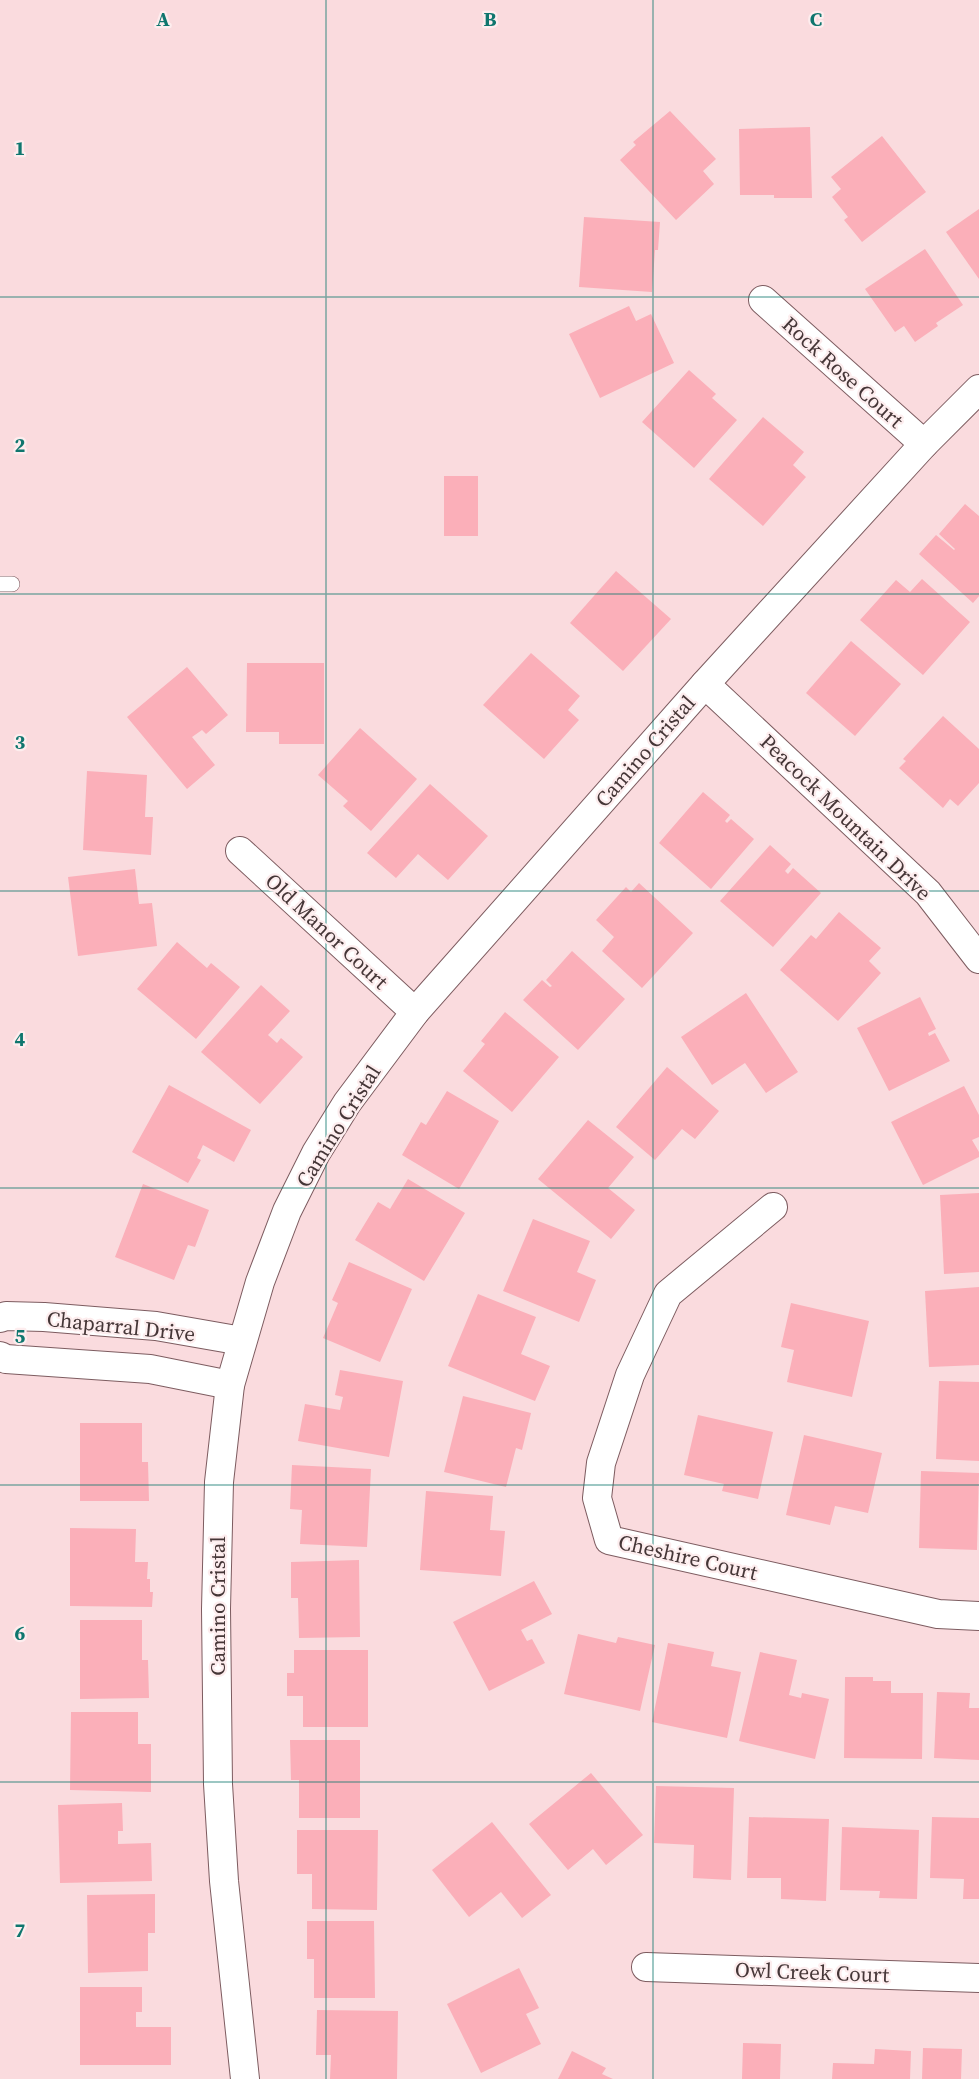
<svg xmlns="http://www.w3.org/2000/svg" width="979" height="2079" viewBox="0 0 979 2079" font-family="'Source Serif 4',serif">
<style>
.building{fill:#fbafb9}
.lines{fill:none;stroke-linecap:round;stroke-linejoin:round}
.service-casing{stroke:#7d5c60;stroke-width:16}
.minor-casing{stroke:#7d5c60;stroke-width:30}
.service{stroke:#fff;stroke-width:15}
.minor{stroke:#fff;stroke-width:28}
.grid{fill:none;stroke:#0f766e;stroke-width:1.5;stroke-opacity:0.55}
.labels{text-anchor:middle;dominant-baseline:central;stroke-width:4.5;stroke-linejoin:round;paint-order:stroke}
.street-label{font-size:21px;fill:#453637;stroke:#fdedee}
.grid-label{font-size:20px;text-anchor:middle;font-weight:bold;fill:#0f766e;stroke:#fdedee;stroke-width:4.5;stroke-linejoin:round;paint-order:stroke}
</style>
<rect width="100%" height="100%" fill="#fadbde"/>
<g class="building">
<polygon points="670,111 716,159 703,171 714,184 676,220 620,160 636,145 633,142"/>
<polygon points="810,127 812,198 774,198 774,195 740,195 739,129"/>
<polygon points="882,136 926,192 862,242 844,220 848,217 832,197 841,189 831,177"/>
<polygon points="979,209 979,279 946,232"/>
<polygon points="584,217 660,222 658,250 655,250 652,292 579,287"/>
<polygon points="925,249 963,305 936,323 938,326 915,342 904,326 895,332 865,289"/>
<polygon points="629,306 636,321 651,314 674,363 600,398 569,334"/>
<polygon points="689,370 716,394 712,398 737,420 694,468 642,422"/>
<polygon points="763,417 804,452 793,465 806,477 763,526 709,479"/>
<rect x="444" y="476" width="34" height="60"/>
<polygon points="965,504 979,516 979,596 973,603 919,554 936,535 954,550 955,549 939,534"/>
<polygon points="616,571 671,619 623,671 570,623"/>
<polygon points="922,579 970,622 923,675 860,620 896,580 910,592"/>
<polygon points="851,641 901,684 855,736 806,693"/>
<polygon points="531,653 580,696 568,710 579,720 544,759 483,705"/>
<polygon points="247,663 324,663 324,744 279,744 279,732 246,732"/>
<polygon points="187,667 228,715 206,734 202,730 192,737 215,765 187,789 127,717"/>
<polygon points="943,716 979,749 979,783 958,806 950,799 943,808 899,768 906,761 903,759"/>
<polygon points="360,728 417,779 371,831 343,806 348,801 318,775"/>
<polygon points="87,771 147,775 145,817 153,817 151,855 83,850"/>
<polygon points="430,784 488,836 448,880 418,854 396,878 367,853"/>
<polygon points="703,792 730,815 725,821 727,823 731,819 754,839 711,889 659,843"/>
<polygon points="770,845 791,864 785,871 788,874 793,868 821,893 773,947 720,901"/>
<polygon points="135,869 139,904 152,903 157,946 78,956 68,877"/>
<polygon points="639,883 693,933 642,988 602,951 614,937 596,920 626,887 631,892"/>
<polygon points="839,912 881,948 869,961 881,973 838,1021 780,970 811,935 816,939"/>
<polygon points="177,942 207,968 211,963 240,987 196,1039 137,989"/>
<polygon points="572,951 625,999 578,1050 523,1000 542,980 550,987 552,986 546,980"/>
<polygon points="261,985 290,1011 268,1035 277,1043 281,1038 303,1057 260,1104 201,1052"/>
<polygon points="746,993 798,1072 766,1093 745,1063 712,1085 681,1037"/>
<polygon points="920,997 936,1029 928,1033 929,1036 935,1033 950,1061 889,1091 857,1028"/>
<polygon points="505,1012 559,1057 512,1112 463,1071 485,1044 481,1041"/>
<polygon points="667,1067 719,1111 695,1139 682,1129 655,1160 616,1127"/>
<polygon points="169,1085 251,1130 234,1162 203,1145 197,1158 201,1160 188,1183 132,1152"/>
<polygon points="964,1086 979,1115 979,1137 972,1140 979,1152 979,1157 923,1185 891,1122"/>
<polygon points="447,1091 499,1121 459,1189 402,1155 421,1122 426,1125"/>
<polygon points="588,1120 634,1157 608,1188 635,1210 611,1239 538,1179"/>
<polygon points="408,1179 465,1213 424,1281 355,1240 378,1202 390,1209"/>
<polygon points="143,1184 209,1210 195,1247 188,1245 174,1280 115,1257"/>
<polygon points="979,1193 979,1272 944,1274 940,1195"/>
<polygon points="533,1219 590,1241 577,1272 596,1280 579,1322 503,1291"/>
<polygon points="349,1262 412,1289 380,1362 323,1338 338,1303 332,1300"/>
<polygon points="979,1287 979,1365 929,1367 925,1291"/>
<polygon points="478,1294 536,1317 521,1354 550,1366 535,1401 448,1366"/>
<polygon points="791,1303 869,1321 852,1397 787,1382 794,1350 781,1347"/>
<polygon points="340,1370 403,1381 389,1457 298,1441 305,1404 340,1410 343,1397 335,1395"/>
<polygon points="939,1381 979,1382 979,1461 936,1459"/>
<polygon points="463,1396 531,1413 522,1450 516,1448 506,1487 444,1472"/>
<polygon points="698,1415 773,1432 758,1499 722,1491 724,1484 684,1475"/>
<polygon points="80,1423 142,1423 142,1462 148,1462 149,1501 80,1501"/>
<polygon points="804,1435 882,1453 868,1513 835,1506 830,1525 786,1515"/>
<polygon points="292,1465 371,1469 367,1547 300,1544 302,1510 290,1509"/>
<polygon points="921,1471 979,1473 977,1550 919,1548"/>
<polygon points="426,1491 493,1496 490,1530 505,1531 501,1576 420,1570"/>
<polygon points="70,1528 136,1529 135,1562 148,1562 147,1579 150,1579 150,1592 153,1592 152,1607 70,1606"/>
<polygon points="359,1560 360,1637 299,1638 298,1598 291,1598 291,1562"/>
<polygon points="534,1581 552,1614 521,1630 527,1641 532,1639 545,1663 489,1691 453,1622"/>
<polygon points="80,1620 142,1620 142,1660 148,1660 149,1698 80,1699"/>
<polygon points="578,1634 616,1643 618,1637 655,1645 640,1711 564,1694"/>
<polygon points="668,1643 714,1652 711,1666 741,1672 727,1738 652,1722"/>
<polygon points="294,1650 368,1650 368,1727 303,1727 303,1696 287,1696 287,1673 294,1673"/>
<polygon points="760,1652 797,1660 789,1695 801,1698 802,1693 829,1699 815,1759 739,1741"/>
<polygon points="845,1677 873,1677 873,1681 891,1681 891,1693 923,1693 922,1759 844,1758"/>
<polygon points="937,1692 970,1693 969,1708 979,1708 979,1760 934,1758"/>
<polygon points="71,1712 138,1712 138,1744 151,1744 151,1792 70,1790"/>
<polygon points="290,1740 360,1740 360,1818 299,1818 299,1780 291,1780"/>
<polygon points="591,1773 643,1835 606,1865 593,1849 568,1870 529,1824"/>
<polygon points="656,1786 734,1788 731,1880 693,1878 694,1845 654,1843"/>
<polygon points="122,1803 123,1831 118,1831 118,1844 151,1843 152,1881 60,1883 58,1805"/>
<polygon points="749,1817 829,1819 826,1901 781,1899 781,1878 747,1878"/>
<polygon points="932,1817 979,1818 979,1899 963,1899 964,1879 930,1878"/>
<polygon points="492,1822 551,1895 522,1918 501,1892 469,1917 432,1870"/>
<polygon points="842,1827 919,1830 917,1899 879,1898 880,1891 840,1890"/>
<polygon points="297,1830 378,1830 377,1910 312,1909 312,1874 297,1874"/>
<polygon points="155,1894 155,1933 148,1933 148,1971 88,1973 87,1895"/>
<polygon points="307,1921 374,1921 375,1998 314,1998 314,1959 307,1959"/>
<polygon points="519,1968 539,2008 526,2014 541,2044 481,2073 447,2004"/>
<polygon points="80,1987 142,1987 142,2012 136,2012 136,2027 171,2027 171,2065 80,2065"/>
<polygon points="317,2010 398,2011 397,2079 330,2079 331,2055 316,2055"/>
<polygon points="743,2043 781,2044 780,2079 742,2079"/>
<polygon points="923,2048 962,2049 961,2079 922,2079"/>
<polygon points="875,2049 911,2051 910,2079 832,2079 833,2063 874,2064"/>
<polygon points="572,2051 606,2068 602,2074 613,2079 558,2079"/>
</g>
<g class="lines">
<defs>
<polyline id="service" points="0,584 12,584"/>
<g id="minor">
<polyline points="763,300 924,444"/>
<polyline points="705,684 928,893 979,959"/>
<polyline points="240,851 415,1012"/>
<polyline points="773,1207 668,1294 630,1375 601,1463 597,1498 609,1540 938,1614 979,1616"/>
<polyline points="0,1318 6,1316 44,1317 156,1326 242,1341"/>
<polyline points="0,1356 6,1359 150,1369 230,1385"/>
<polyline points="646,1967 979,1978"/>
<polyline points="245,2079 224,1881 218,1784 216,1609 219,1482 230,1385 260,1282 287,1211 316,1153 347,1103 415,1012 705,684 924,444 979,389"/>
</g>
</defs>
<use href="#service" class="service-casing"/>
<use href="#minor" class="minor-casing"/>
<use href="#service" class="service"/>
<use href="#minor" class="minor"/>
</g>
<path class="grid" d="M326 0V2079M653 0V2079M0 297H979M0 594H979M0 891H979M0 1188H979M0 1485H979M0 1782H979"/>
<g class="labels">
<g class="street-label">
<text transform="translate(843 372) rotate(42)">Rock Rose Court</text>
<text transform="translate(645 751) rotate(-49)">Camino Cristal</text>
<text transform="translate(846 817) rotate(44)">Peacock Mountain Drive</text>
<text transform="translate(327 931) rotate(43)">Old Manor Court</text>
<text transform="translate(338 1126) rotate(-58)">Camino Cristal</text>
<text transform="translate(121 1326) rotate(6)">Chaparral Drive</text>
<text transform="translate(688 1557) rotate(13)">Cheshire Court</text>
<text transform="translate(217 1606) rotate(-90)">Camino Cristal</text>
<text transform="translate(812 1972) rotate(2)">Owl Creek Court</text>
</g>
</g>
<g class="grid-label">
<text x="163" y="26">A</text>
<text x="490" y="26">B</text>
<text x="816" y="26">C</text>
<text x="20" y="155">1</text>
<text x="20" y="452">2</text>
<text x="20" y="749">3</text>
<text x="20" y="1046">4</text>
<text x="20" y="1343">5</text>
<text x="20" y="1640">6</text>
<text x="20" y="1937">7</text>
</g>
</svg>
